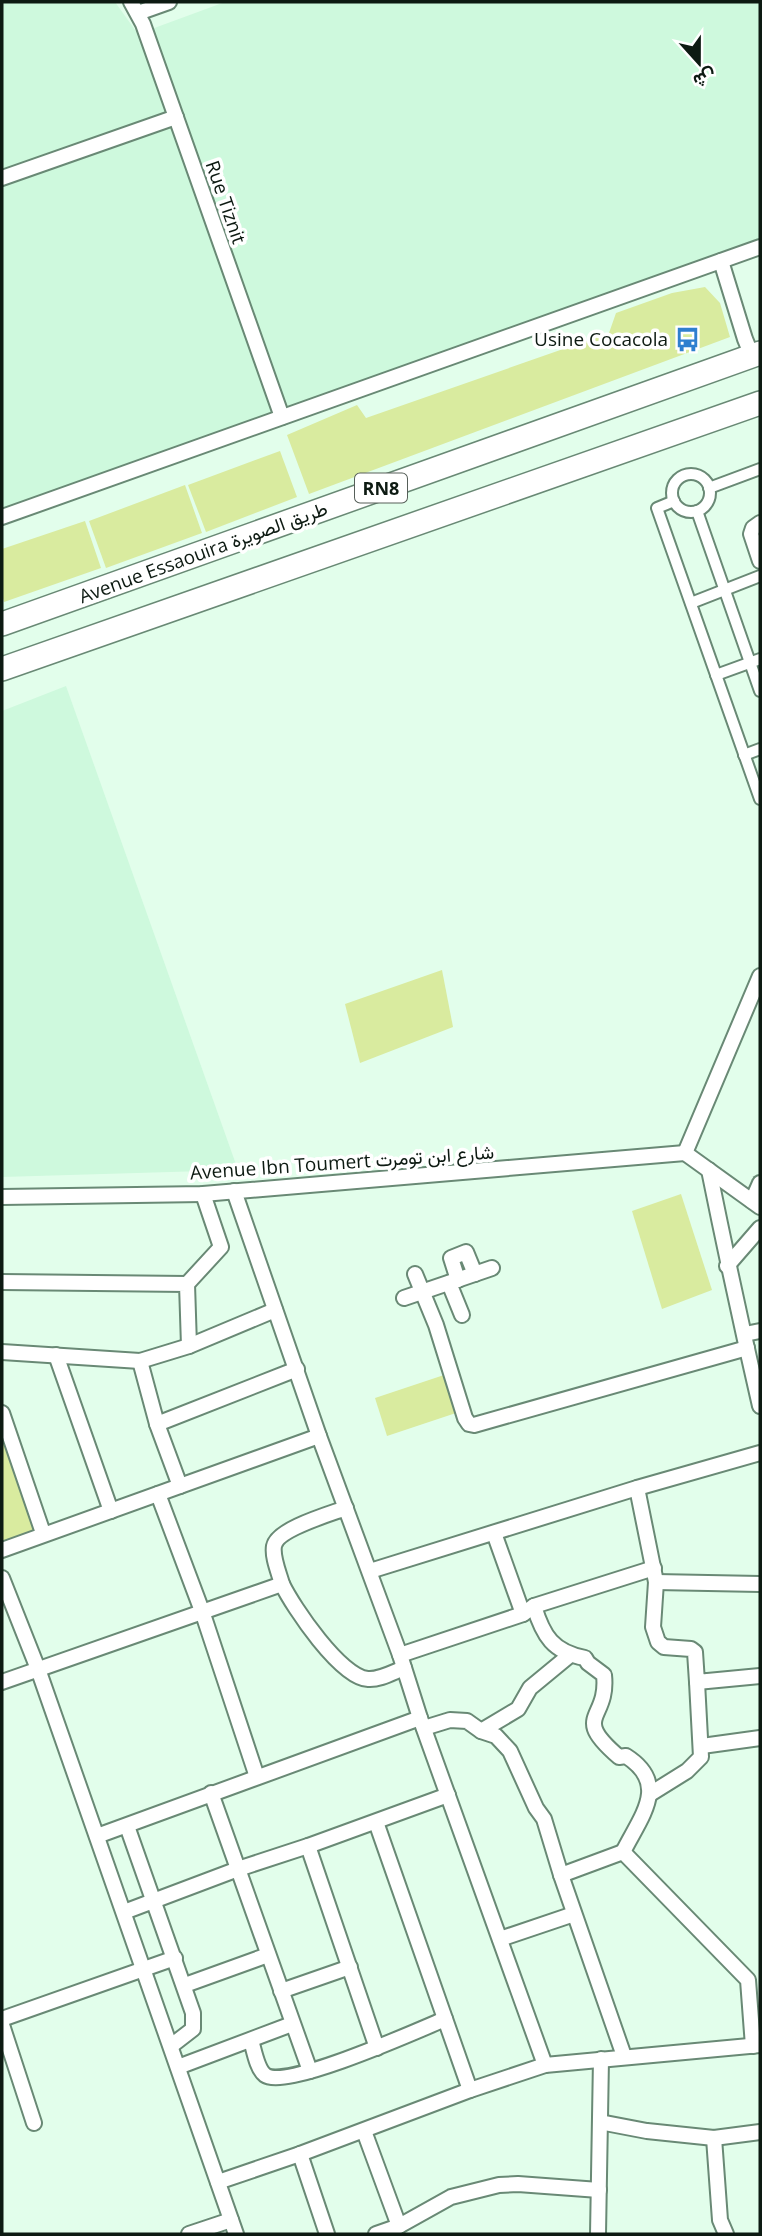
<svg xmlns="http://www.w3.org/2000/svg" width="762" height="2236" viewBox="0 0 762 2236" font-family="'Open Sans',Vazirmatn,sans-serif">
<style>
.built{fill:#cef9dd}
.green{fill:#d9eb9f}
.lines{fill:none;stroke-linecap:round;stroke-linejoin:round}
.pedestrian-casing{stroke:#698975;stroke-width:14}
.minor-casing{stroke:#698975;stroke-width:18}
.primary-casing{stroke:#698975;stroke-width:26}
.pedestrian{stroke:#fff;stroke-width:10}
.minor{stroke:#fff;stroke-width:14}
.primary{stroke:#fff;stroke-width:23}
.labels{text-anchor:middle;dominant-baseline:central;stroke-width:7;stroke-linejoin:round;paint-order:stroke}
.shield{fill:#fff;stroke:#565f59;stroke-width:2}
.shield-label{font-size:18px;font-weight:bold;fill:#0d1a12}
.street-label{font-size:19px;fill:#0d1a12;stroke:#fff}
.poi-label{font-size:19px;fill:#0d1a12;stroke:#fff;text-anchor:end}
</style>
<rect width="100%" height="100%" fill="#e2feeb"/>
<g class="built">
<polygon points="2,2 115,2 138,34 225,2 760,2 760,242 2,512"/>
<polygon points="66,686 238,1170 2,1177 2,711"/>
</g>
<g class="green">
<polygon points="705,287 720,303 730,337 309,494 287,435 357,405 366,418 609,333 616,313 672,293"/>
<polygon points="280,451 297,497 206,532 188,485"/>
<polygon points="185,485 202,533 106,568 89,521"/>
<polygon points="85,521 101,568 4,602 2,595 2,549"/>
<polygon points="442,970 453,1027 360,1063 345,1004"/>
<polygon points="681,1194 712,1290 662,1309 632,1211"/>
<polygon points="444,1375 456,1413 387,1436 375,1398"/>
<polygon points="2,1428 37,1530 2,1545"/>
</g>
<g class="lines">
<defs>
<g id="pedestrian">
<circle cx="691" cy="493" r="19"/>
<polyline points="709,488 760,469"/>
<polyline points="674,501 657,508 760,799"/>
<polyline points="697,511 760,691"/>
<polyline points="691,603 760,576"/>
<polyline points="716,675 760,659"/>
<polyline points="744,755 760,749"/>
</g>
<g id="minor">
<polyline points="131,2 143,24 282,417"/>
<polyline points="138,13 169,2"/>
<polyline points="2,178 176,117"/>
<polyline points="721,261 745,339 752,356"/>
<polyline points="2,517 760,247"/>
<polyline points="760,523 753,528 751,534 760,561"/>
<polyline points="685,1153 760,976"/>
<polyline points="685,1153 760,1207"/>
<path d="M709 1170C725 1249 742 1328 760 1406"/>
<polyline points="234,1191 319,1436 400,1655 420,1718 545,2065"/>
<polyline points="2,1197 203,1194 685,1153"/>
<polyline points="752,1201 760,1183"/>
<polyline points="727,1266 760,1228"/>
<polyline points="415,1274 436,1325 465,1418 469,1424 474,1425 747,1348"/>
<polyline points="458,1280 451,1258 466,1252 475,1274"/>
<polyline points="2,1282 187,1284 189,1346"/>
<polyline points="449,1283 462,1315"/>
<polyline points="187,1284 221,1247 203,1194"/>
<polyline points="404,1298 492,1268"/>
<polyline points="745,1334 760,1331"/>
<polyline points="2,1352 140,1361 189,1346 275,1310"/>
<polyline points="56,1355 111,1511"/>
<polyline points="140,1361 157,1424 180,1486"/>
<polyline points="2,1413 43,1533"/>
<polyline points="157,1424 297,1369"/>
<polyline points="637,1488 656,1582 653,1627 658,1642 664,1647 691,1649 695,1652 697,1682 760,1676"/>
<polyline points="158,1494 202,1611 257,1777"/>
<polyline points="494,1533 523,1614"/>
<polyline points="2,1550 319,1436"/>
<polyline points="370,1571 637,1488 760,1453"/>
<polyline points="2,1578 38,1669 236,2234"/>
<polyline points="656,1582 760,1584"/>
<path d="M282 1584C293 1607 341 1678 368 1679 380 1680 393 1672 404 1668"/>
<polyline points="400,1655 523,1614 534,1606"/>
<path d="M2 1682 282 1584C279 1573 272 1557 274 1546 277 1529 330 1514 346 1508"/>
<polyline points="424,1728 450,1720 467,1721 481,1731 496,1736 510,1751 536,1808 544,1819 561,1875 624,2056"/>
<polyline points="481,1731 518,1709 530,1688 570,1655"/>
<polyline points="702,1746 760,1738"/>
<polyline points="211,1793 310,2071"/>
<polyline points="650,1794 687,1771 701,1757 697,1682"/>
<polyline points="376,1822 470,2090"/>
<polyline points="127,1826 193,2013 193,2029 171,2046"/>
<polyline points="97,1836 420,1718"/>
<polyline points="308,1846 377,2048"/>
<path d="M623 1852C641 1816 670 1784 626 1756L619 1757C570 1715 609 1721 604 1675L588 1663 585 1658C553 1652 543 1636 534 1606L654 1568"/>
<polyline points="561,1875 623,1852 748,1980 753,2046"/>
<polyline points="124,1912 238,1869 308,1846 448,1795"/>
<polyline points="500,1939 574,1914"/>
<polyline points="185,1985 268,1955"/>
<polyline points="281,1991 350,1967"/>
<polyline points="2,2019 175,1958"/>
<polyline points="2,2025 34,2123"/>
<path d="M251 2040C254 2050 257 2069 265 2075 285 2090 419 2030 445 2019"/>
<polyline points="178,2067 292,2024"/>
<polyline points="600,2122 647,2131 714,2138 760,2132"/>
<polyline points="364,2131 399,2226"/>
<polyline points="714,2138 720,2220 726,2234"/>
<polyline points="300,2154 327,2234"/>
<polyline points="218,2182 300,2154 470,2090 545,2065 760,2045"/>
<polyline points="189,2234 231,2220"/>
<polyline points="376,2234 399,2226 451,2197 499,2185 518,2184 599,2190"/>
<polyline points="598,2234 601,2059"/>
</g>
<g id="primary">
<polyline points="2,624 760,353"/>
<polyline points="2,669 760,403"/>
</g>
</defs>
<use href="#pedestrian" class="pedestrian-casing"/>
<use href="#minor" class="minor-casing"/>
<use href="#primary" class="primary-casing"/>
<use href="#pedestrian" class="pedestrian"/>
<use href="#minor" class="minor"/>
<use href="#primary" class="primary"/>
</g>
<defs>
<symbol id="bus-bare" viewBox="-9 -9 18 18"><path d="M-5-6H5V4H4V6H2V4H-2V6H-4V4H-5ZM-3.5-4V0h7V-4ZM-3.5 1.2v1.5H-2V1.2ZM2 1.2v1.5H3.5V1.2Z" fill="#2f7fcf" stroke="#fff" stroke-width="2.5" paint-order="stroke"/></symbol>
</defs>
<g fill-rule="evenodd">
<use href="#bus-bare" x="670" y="322" width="35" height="35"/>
</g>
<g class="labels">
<rect class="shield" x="355" y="473.5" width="52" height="29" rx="5"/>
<g class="shield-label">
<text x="381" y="488">RN8</text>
</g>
<g class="street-label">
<text transform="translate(226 202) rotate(71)">Rue Tiznit</text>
<text transform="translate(203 552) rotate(-20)">Avenue Essaouira طريق الصويرة</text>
<text transform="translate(342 1162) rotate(-4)">Avenue Ibn Toumert شارع ابن تومرت</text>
</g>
<g class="poi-label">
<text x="668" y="339">Usine Cocacola</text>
</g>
</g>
<rect width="762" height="2236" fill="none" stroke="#0d1a12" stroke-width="7"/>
<g transform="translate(699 63) rotate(159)" stroke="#ffffff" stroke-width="5" paint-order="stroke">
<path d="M0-5L12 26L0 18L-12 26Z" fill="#0d1a12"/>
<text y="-10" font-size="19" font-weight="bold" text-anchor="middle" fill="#0d1a12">ش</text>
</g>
</svg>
